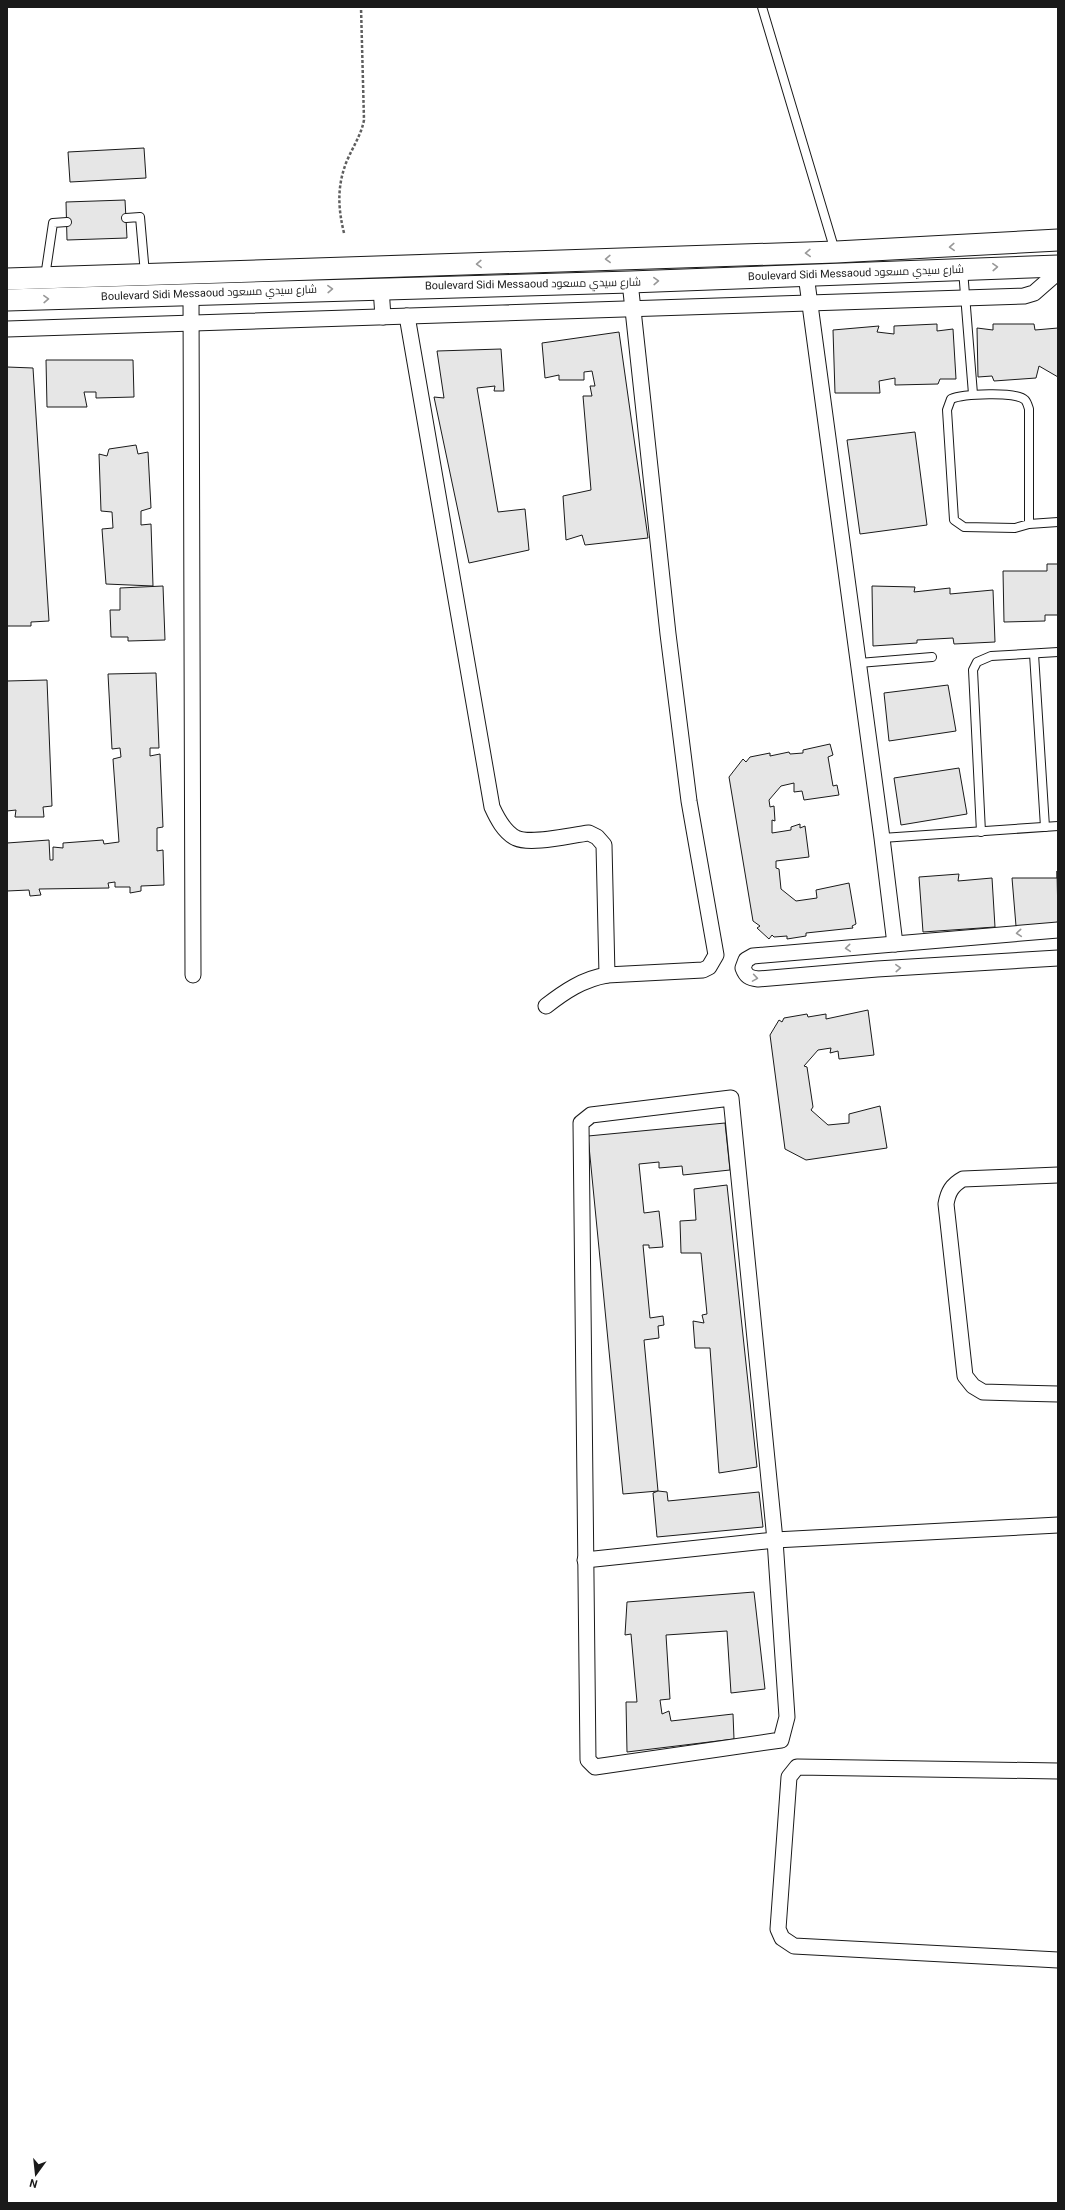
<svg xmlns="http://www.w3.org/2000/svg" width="1065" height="2210" viewBox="0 0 1065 2210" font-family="Roboto,Cairo,sans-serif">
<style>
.building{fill:#e6e6e6;stroke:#1a1a1a}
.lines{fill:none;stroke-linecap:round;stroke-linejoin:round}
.lane-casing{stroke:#1a1a1a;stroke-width:10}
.street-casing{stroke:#1a1a1a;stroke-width:17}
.secondary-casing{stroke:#1a1a1a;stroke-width:23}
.path{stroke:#5f5f5f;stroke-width:2.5;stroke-dasharray:3 2;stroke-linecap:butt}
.lane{stroke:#fff;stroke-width:8}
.street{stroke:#fff;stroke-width:15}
.secondary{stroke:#fff;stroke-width:21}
.oneway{stroke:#989898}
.labels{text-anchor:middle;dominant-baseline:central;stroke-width:3;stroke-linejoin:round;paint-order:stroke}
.street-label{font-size:11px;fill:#1a1a1a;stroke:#fff}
</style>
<rect width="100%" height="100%" fill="#fff"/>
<g class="building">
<polygon points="144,148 146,178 70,182 68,152"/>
<polygon points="125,200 127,238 67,240 66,202"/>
<polygon points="937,324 937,331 953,329 956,379 940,379 938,384 895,385 895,378 879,381 880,393 835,393 833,330 879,326 877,332 894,334 894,326"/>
<polygon points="993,324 1034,324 1035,330 1058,328 1058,377 1039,366 1036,378 994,381 992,376 978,377 977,328 993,330"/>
<polygon points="619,332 648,538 585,545 582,535 566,540 563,496 591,490 583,396 592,396 590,386 595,386 592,371 584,372 584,380 559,380 559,375 545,378 542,343"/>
<polygon points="501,349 504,391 494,391 495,386 477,388 498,512 525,509 529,550 469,563 434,397 444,398 437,351"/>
<polygon points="46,360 133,360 134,397 96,398 96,392 84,392 87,407 47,407"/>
<polygon points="7,367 33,368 49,621 31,622 31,626 7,626"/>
<polygon points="915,432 927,525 860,534 847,440"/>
<polygon points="136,445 138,454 148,452 151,508 141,511 141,525 151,524 153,586 106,584 102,529 113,528 112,512 101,511 99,454 107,456 109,449"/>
<polygon points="1047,564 1058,564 1058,615 1045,615 1045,621 1004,622 1003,571 1047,571"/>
<polygon points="163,586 165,640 128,641 128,637 111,637 110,610 120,610 120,588"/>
<polygon points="872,586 915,587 914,592 950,588 950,594 993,590 995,642 954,644 953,638 917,640 917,643 873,646"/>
<polygon points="156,673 159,748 150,748 150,756 160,754 163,827 157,828 157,851 163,850 164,885 141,886 141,891 130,893 130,887 115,887 115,882 108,883 109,888 39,889 41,895 30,896 29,890 7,891 7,843 49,840 50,860 53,860 53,847 63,848 63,843 103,840 104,844 119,842 113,759 121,757 120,748 112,749 108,674"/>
<polygon points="47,680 52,806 43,807 44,817 15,817 16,810 7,811 7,681"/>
<polygon points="948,685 956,731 889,741 884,693"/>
<polygon points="830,744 833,755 828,757 833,786 837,785 839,795 804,800 802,791 794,792 794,783 781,786 769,800 770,807 774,806 775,821 772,820 772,833 791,830 791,827 800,824 800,828 805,826 809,857 776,861 776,868 779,869 781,889 796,901 817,898 816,890 849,883 856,924 852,926 853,928 806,933 806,936 787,939 787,936 774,937 772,935 769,939 757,928 760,926 753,921 729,777 743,759 746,762 750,757 770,753 770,756 789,752 790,754 803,753 803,750"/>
<polygon points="959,768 967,814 901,825 894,778"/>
<polygon points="1057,871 1058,920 1055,927 1016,926 1012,878 1057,878"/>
<polygon points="959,874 958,881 992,878 995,927 923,932 919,877"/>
<polygon points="868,1010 874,1055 839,1059 838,1051 830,1053 831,1048 818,1050 804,1066 807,1067 813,1107 811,1110 828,1125 849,1123 849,1114 880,1106 887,1148 806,1160 785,1149 770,1035 779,1020 782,1022 784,1018 807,1014 808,1017 826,1014 826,1019"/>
<polygon points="725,1123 730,1170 683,1175 682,1166 659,1168 659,1162 639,1164 644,1213 659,1211 663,1247 649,1248 649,1245 643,1245 650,1318 663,1316 664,1325 658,1326 659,1338 644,1340 658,1491 623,1494 588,1136"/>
<polygon points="727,1185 757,1467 719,1473 710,1348 695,1348 693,1321 704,1323 702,1315 707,1314 701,1253 681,1253 680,1221 696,1220 694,1189"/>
<polygon points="658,1491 667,1492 668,1501 759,1492 763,1527 657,1537 653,1493"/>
<polygon points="754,1592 765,1689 731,1693 727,1631 666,1635 670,1699 660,1700 662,1714 669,1711 671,1721 733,1714 734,1739 627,1752 626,1702 637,1702 631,1634 625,1635 627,1602"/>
</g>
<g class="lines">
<defs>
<g id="lane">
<polyline points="762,7 835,251"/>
<polyline points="126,218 140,217 145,274"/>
<polyline points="963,270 973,394"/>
<polyline points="45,277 53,223 67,222"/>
<path d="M1029 524V409C1028 406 1027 402 1025 400 1017 391 962 394 951 399L947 410 954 520 964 527 1015 528 1029 524 1058 522"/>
<polyline points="1034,654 1045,827"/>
<polyline points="859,663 932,657"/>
<polyline points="981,832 973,670 977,662 991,656 1058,652"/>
<polyline points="882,838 1058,826"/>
</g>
<g id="street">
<polyline points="806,275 882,838 895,944"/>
<polyline points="381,288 383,317"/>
<polyline points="191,294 193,975"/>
<path d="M407 316 492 807C497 818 504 832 516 838 531 845 571 835 589 833L597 837 604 845 607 975C583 979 564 992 546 1006"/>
<polyline points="7,329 1024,296 1034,293 1058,272"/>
<path d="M1058 930 753 956 746 960 743 968C746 976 749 978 758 979L877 969 1058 958"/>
<polyline points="607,975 703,970 709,967 716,955 689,801 668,634 630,282"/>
<polygon points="731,1098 775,1540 787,1717 781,1740 595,1767 588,1760 581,1123 591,1115"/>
<path d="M1058 1175 963 1179C952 1185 948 1192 946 1204L965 1376 973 1386 983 1392 1058 1394"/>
<polyline points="585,1560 775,1540 1058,1525"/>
<polyline points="1058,1771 797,1767 789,1777 778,1929 782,1938 794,1946 1058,1960"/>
</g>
<g id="secondary">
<polyline points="7,279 836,252 1058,240"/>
<polyline points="7,300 630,282 1058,266"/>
</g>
</defs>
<use href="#lane" class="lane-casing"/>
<use href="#street" class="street-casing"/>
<use href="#secondary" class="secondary-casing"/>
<path class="path" d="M344 233C338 208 337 187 346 163 352 148 361 136 364 120L361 7"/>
<use href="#lane" class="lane"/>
<use href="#street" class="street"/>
<use href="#secondary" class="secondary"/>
</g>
<defs><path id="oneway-chevron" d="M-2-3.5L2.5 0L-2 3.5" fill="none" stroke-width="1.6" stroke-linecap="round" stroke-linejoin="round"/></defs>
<g class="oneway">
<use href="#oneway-chevron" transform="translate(952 247) rotate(177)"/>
<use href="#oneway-chevron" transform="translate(808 253) rotate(178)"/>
<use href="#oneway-chevron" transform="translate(608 259) rotate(178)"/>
<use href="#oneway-chevron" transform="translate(479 264) rotate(178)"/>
<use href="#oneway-chevron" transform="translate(995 267) rotate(-3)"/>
<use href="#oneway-chevron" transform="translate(656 281) rotate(-2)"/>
<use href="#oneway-chevron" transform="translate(330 289) rotate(-2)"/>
<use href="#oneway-chevron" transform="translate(46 299) rotate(-2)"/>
<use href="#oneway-chevron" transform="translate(1019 933) rotate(175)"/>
<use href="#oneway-chevron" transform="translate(848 948) rotate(175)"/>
<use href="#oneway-chevron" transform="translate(898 968) rotate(-3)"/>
<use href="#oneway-chevron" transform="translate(755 978) rotate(9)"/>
</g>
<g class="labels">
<g class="street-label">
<text transform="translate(856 273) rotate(-2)">Boulevard Sidi Messaoud شارع سيدي مسعود</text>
<text transform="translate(533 284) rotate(-1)">Boulevard Sidi Messaoud شارع سيدي مسعود</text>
<text transform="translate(209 293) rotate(-2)">Boulevard Sidi Messaoud شارع سيدي مسعود</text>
</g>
</g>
<rect width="1065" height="2210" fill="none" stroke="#1a1a1a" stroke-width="16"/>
<g transform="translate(36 2174) rotate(195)" stroke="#ffffff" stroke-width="3" paint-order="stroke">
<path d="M0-3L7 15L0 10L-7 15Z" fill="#1a1a1a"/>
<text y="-6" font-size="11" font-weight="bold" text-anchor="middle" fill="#1a1a1a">N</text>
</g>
</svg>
